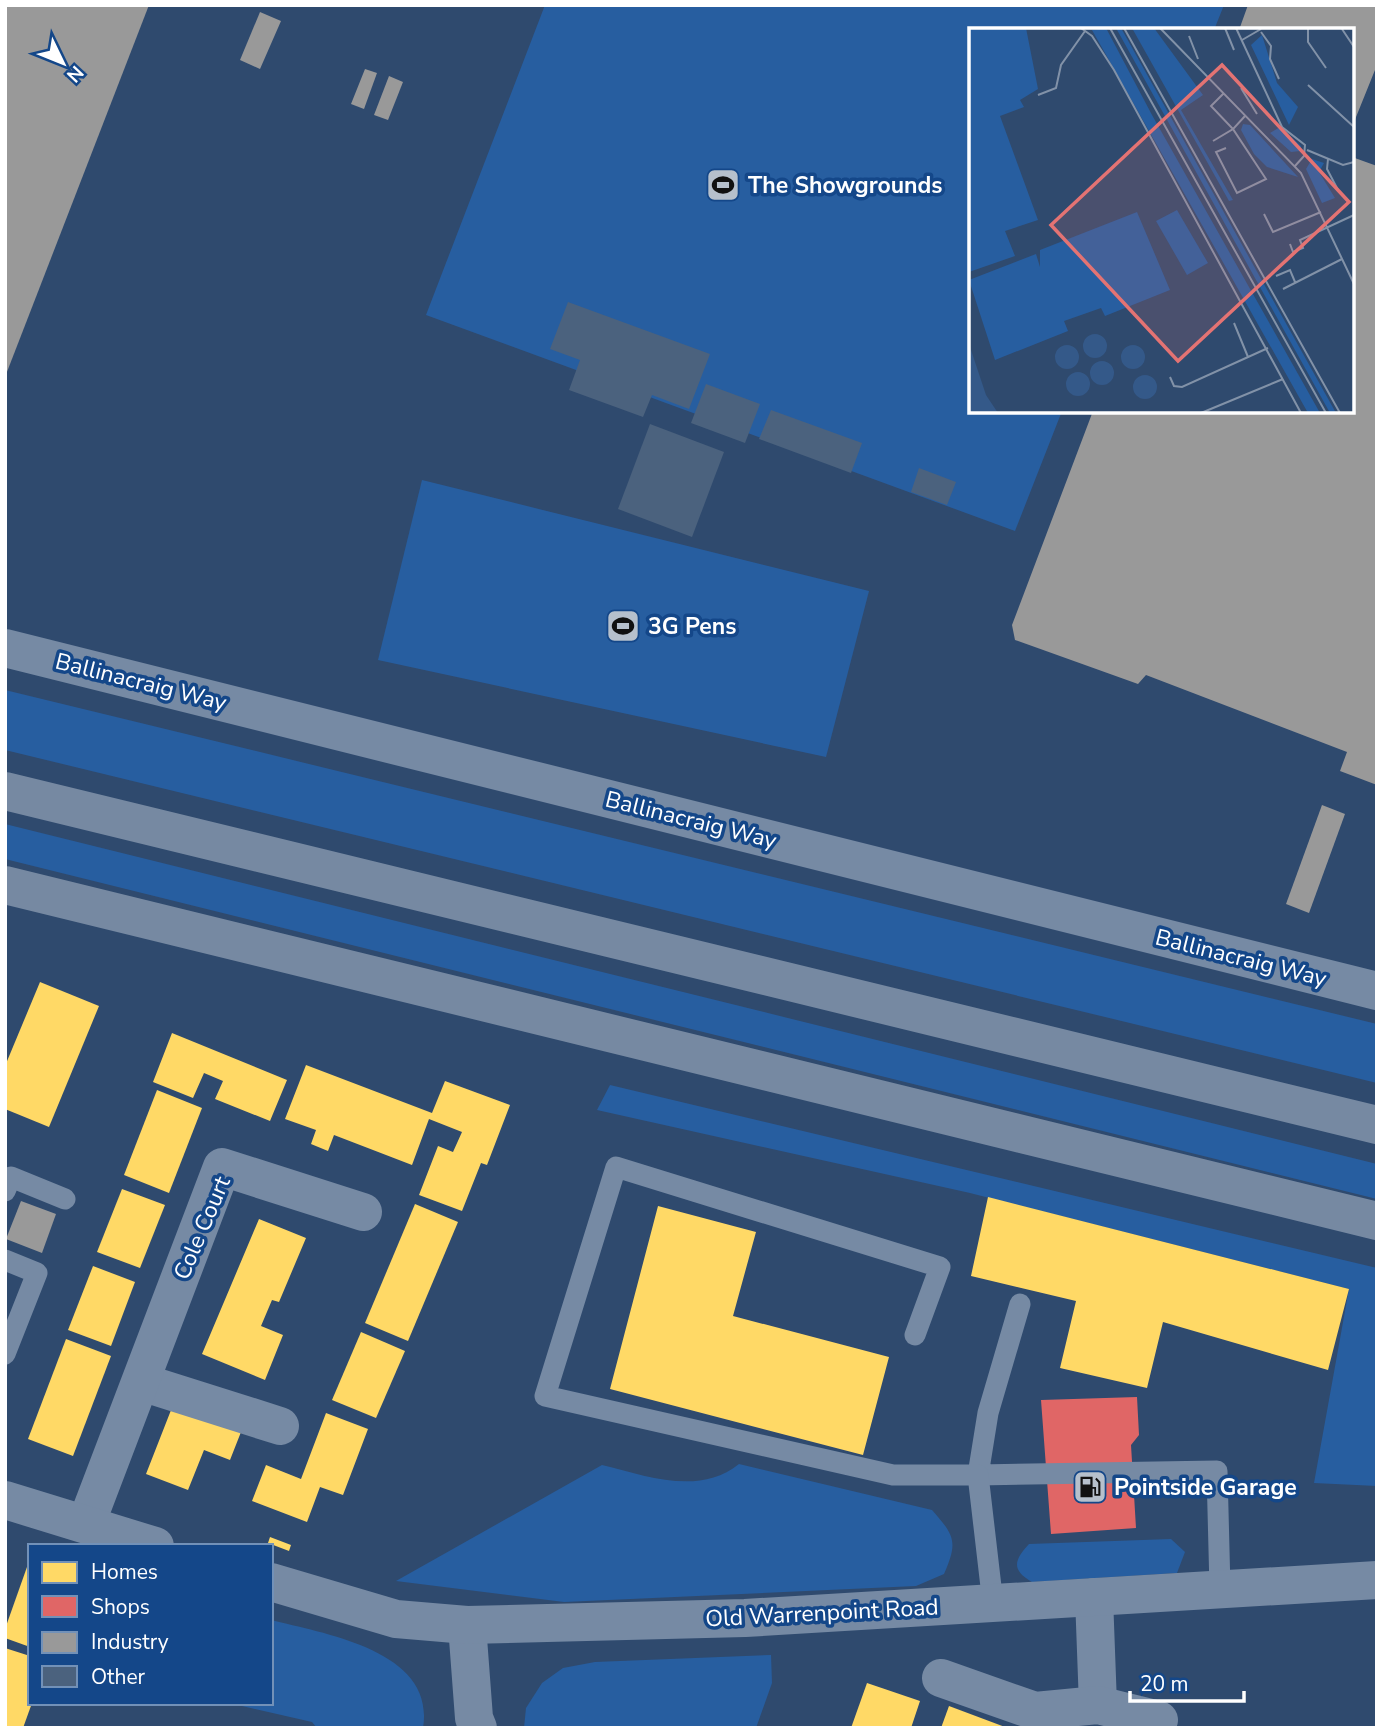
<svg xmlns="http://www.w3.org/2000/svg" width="1382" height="1733" viewBox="0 0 1382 1733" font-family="'Nunito Sans',sans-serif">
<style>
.green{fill:#275ea0}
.homes{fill:#ffd966}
.shops{fill:#e06666}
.industry{fill:#999}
.building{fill:#4b627e}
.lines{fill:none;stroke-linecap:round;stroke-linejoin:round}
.service{stroke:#768aa4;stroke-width:21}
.minor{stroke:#768aa4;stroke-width:38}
.tertiary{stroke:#768aa4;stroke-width:38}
.trunk{stroke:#7689a2;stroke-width:38}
.labels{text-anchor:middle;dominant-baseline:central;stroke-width:7;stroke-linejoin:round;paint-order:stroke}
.poi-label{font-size:23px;font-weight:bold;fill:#fff;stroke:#144789;text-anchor:start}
.street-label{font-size:23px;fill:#fff;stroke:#144789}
.inset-road{fill:none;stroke:#8292a8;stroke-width:2}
.view{fill:#e47373;fill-opacity:0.15;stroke:#e47373;stroke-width:3.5}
.inset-edge{fill:none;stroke:#fff;stroke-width:3.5}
</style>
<rect width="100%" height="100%" fill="#2f4a6e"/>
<g class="green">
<polygon points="545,5 1224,5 1214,30 971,30 971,411 1062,411 1015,531 426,315"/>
<polygon points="422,480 869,591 826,757 378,660"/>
<polygon points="5,690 1377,1024 1377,1083 5,750"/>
<polygon points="5,824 1377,1164 1377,1199 5,859"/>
<polygon points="610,1085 1377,1268 1377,1486 1314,1483 1349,1289 970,1193 597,1110"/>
<path d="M739 1464 932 1510C955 1536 958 1542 944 1574L916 1586 564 1602 396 1581 602 1465C647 1476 699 1496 739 1464Z"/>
<path d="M1171 1539 1185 1552 1177 1573 1032 1582C1011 1570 1014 1560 1029 1544Z"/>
<path d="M271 1620C326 1634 436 1651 423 1728H317L312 1722 229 1703H271Z"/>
<polygon points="771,1655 772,1683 756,1728 524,1728 526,1708 542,1683 563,1668 595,1662"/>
</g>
<g class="homes">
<polygon points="40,982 99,1006 49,1127 5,1109 5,1066"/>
<polygon points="172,1033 287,1080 270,1121 215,1099 223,1081 204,1073 193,1098 153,1082"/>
<polygon points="306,1065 432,1113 445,1081 510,1105 487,1165 481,1163 462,1211 419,1195 438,1146 453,1152 462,1132 429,1119 412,1165 334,1135 328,1151 311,1144 316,1130 285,1119"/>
<polygon points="157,1090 202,1108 169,1193 124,1175"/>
<polygon points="122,1189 165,1205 140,1268 97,1252"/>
<polygon points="988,1197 1349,1289 1328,1370 1163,1322 1147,1388 1060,1368 1076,1301 971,1276"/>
<polygon points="415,1204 458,1222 408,1341 365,1323"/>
<polygon points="658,1206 756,1232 733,1316 889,1357 863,1455 610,1389"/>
<polygon points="259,1219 306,1238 279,1302 272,1300 261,1326 283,1335 265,1380 202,1354"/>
<polygon points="93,1266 135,1282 111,1346 68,1330"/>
<polygon points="361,1332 405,1351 376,1418 332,1400"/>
<polygon points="66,1339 111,1356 73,1456 28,1439"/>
<polygon points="173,1405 241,1432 230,1460 204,1450 188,1490 146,1474"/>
<polygon points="326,1413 368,1429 343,1495 320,1487 307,1522 252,1501 266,1465 301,1479"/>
<polygon points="270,1537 291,1545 289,1551 268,1543"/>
<polygon points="27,1567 30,1568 30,1647 5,1638 5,1629"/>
<polygon points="5,1648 30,1656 32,1703 23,1728 5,1727"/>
<polygon points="867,1683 920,1701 911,1728 851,1728"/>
<polygon points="949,1706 1005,1727 1005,1728 941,1728"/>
</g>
<polygon class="shops" points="1137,1397 1139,1435 1131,1445 1136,1528 1051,1534 1041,1400"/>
<g class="industry">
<polygon points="5,5 149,5 5,377"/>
<polygon points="1248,5 1377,5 1377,65 1352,127 1352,30 1239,30"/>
<polygon points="260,12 281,21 260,69 240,60"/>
<polygon points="365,69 377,73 364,109 351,104"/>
<polygon points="389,76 403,82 388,120 374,115"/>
<polygon points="1352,157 1377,166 1377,785 1340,771 1347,752 1146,675 1138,684 1015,640 1012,625 1093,411 1352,411"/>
<polygon points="1322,805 1345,814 1309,913 1286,904"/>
<polygon points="21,1201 56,1214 42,1253 6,1239"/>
</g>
<g class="building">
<polygon points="568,302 710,354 689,409 652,395 643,417 569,390 580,360 550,349"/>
<polygon points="706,384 760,404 745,443 691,423"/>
<polygon points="771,410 862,443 851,473 759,439"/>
<polygon points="650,424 724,452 692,537 618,509"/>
<polygon points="919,468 956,482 947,505 911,492"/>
</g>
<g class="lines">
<g class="service">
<polyline points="5,1191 11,1177 65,1199"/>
<polyline points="5,1260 37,1273 5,1354"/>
<polyline points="1020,1304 988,1413 978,1475 1217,1471 1220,1589"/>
<polyline points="915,1335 940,1267 616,1167 545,1396 893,1475 978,1475 993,1604"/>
</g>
<g class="minor">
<polyline points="5,648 1377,991"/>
<polyline points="141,1382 280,1426"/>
<polyline points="86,1524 222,1167 363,1212"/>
<polyline points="1094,1597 1098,1705"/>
<polyline points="467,1625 474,1718 478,1728"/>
<polyline points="941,1678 1035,1711 1098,1705 1159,1720"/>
</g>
<g class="tertiary">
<polyline points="5,1500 155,1546"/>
<polyline points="271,1582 396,1619 467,1625 745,1618 1377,1580"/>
</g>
<g class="trunk">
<polyline points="5,791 1377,1125"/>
<polyline points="5,885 1377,1221"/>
</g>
</g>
<defs>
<symbol id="stadium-square" viewBox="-11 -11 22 22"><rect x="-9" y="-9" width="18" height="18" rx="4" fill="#b6c0cc" stroke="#144789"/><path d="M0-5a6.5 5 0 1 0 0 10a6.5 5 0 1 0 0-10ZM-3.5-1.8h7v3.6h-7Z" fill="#111"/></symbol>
<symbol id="fuel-square" viewBox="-11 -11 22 22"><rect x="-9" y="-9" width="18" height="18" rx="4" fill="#b6c0cc" stroke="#144789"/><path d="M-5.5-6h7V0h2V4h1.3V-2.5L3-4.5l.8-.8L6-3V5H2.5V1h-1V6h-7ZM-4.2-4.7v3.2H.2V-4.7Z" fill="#111"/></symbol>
</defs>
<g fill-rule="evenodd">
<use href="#stadium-square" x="704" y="166" width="38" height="38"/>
<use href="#stadium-square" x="604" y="607" width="38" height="38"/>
<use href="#fuel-square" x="1071" y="1468" width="38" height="38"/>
</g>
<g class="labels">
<g class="poi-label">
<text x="748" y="185">The Showgrounds</text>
<text x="648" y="626">3G Pens</text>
<text x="1114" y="1487">Pointside Garage</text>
</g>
<g class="street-label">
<text transform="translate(141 682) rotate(14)">Ballinacraig Way</text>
<text transform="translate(691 820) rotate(14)">Ballinacraig Way</text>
<text transform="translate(1241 958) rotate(14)">Ballinacraig Way</text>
<text transform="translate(202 1228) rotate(-67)">Cole Court</text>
<text transform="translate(822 1613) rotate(-3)">Old Warrenpoint Road</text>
</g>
</g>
<g transform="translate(969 28)">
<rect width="385" height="385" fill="#2f4a6e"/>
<path d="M0 0H57L69 61 51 72 55 79 31 88 69 192 36 203 46 228 0 244ZM137 0 183 87 351 385H339L123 2ZM147 0H152L367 385H361ZM163 0H185L234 67 212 82 264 172 260 173ZM293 7 308 55 329 79 320 97 282 17ZM274 96 281 97 329 149 298 139 285 126 272 102ZM311 99 332 118V123L322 124 301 105ZM343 131 355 135 350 144 366 170 353 175 337 141ZM208 182 239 235 218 247 187 193ZM168 184 201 262 136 288 132 280 95 293 99 303 26 332 0 252 67 226 71 239V222Z" fill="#275ea0"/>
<path d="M114 318a12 12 0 1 1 24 0a12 12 0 1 1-24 0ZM0 316 17 367 29 385H1ZM152 329a12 12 0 1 1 24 0a12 12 0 1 1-24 0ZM86 329a12 12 0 1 1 24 0a12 12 0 1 1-24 0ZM121 345a12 12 0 1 1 24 0a12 12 0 1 1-24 0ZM97 356a12 12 0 1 1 24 0a12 12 0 1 1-24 0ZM164 359a12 12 0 1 1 24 0a12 12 0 1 1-24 0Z" fill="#345989"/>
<path class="inset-road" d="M112 0 123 8 145 42 332 385M141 0 357 385M155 0 371 385M191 0 332 145 385 256M256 0 265 22M267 0 313 99 336 117 335 128 326 138M339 0V14L357 40M373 1 385 19M292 4 302 18 301 31 310 51M220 8 229 31M273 12 292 1M339 57 385 99M272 60 288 86M69 67 87 60 92 37 116 3M244 113 264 101 242 78 254 66M257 120 247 124 268 165 297 151 264 101 276 88M338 122 374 137 385 134M359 131 358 141 369 162M295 186 304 204 352 184M321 216 324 224 334 220 331 212 385 187M307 248 321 242 326 254M314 261 373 231M265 295 279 329M201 349 205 358 213 359 299 320M232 385 314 351"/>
<path class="view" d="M253 37 380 174 209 333 82 197Z"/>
<rect width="385" height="385" class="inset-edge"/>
</g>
<rect width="1382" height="1733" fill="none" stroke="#ffffff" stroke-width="14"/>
<rect x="28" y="1544" width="245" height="161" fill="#144789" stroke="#7291b8" stroke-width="2"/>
<rect x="42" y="1562" width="35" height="21" fill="#ffd966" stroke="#7291b8" stroke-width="2"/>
<text x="91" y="1579" font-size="21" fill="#ffffff">Homes</text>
<rect x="42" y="1596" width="35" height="21" fill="#e06666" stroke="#7291b8" stroke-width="2"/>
<text x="91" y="1614" font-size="21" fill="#ffffff">Shops</text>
<rect x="42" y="1632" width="35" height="21" fill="#999999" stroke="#7291b8" stroke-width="2"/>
<text x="91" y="1649" font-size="21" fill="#ffffff">Industry</text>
<rect x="42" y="1666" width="35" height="21" fill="#4b627e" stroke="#7291b8" stroke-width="2"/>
<text x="91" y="1684" font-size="21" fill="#ffffff">Other</text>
<g transform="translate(63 63) rotate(133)" stroke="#144789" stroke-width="5" paint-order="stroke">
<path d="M0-5L12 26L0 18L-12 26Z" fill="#ffffff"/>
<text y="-10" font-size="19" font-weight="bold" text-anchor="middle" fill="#ffffff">N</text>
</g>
<path d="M1130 1691v10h114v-10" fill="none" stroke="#ffffff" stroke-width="3.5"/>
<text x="1140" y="1691" font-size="21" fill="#ffffff" stroke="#144789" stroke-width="5" paint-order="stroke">20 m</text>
</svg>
